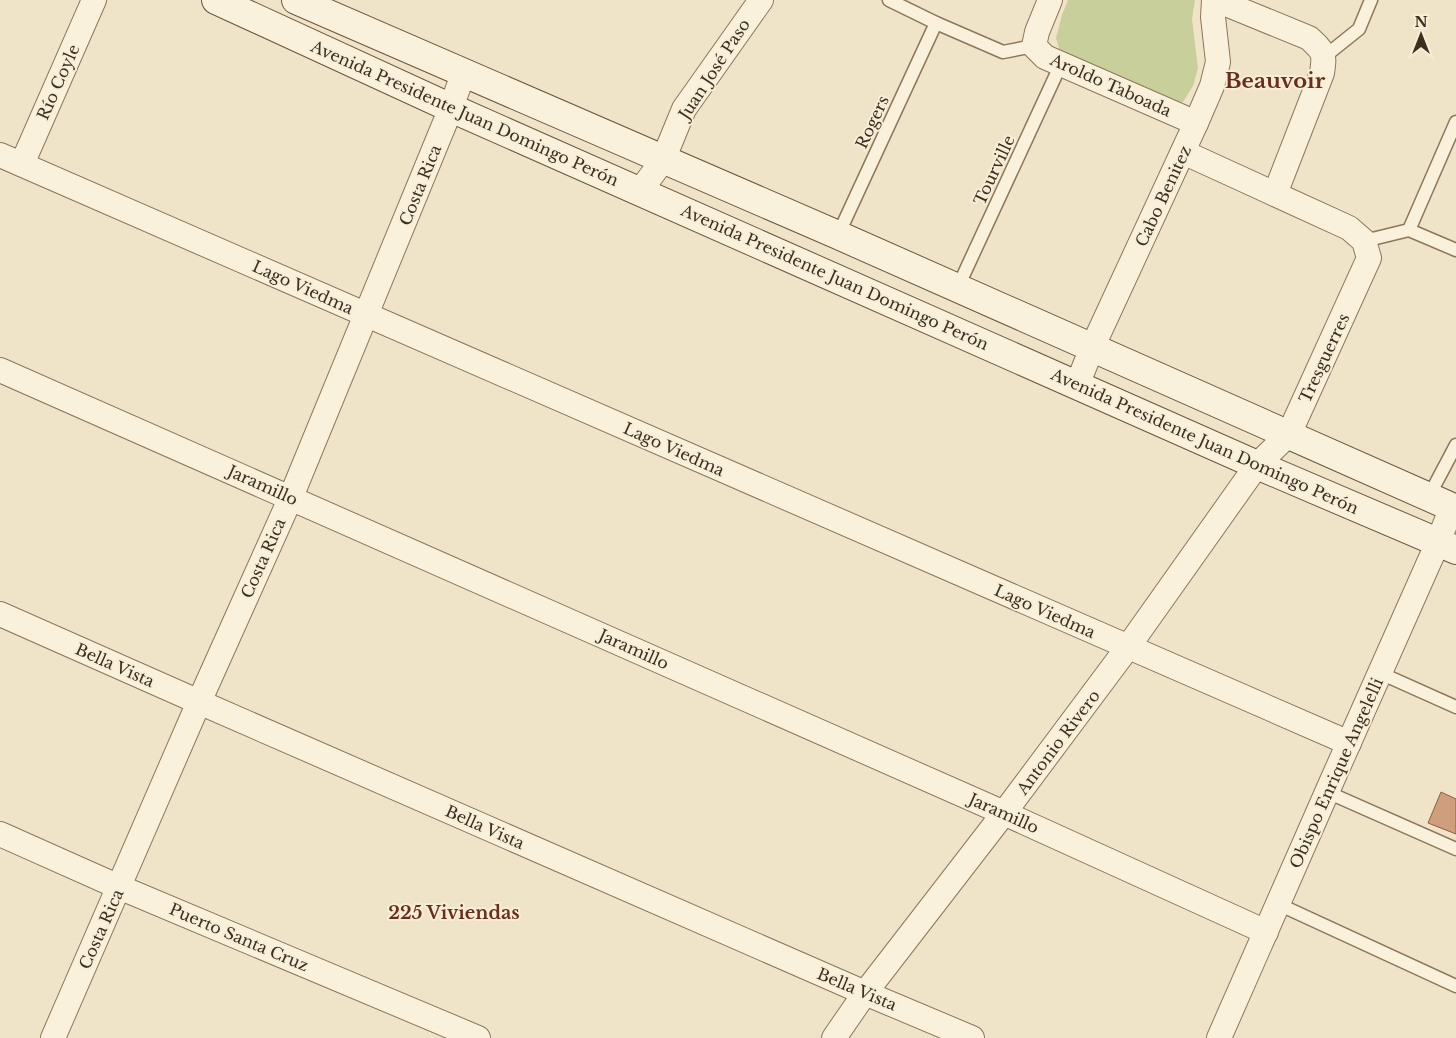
<svg xmlns="http://www.w3.org/2000/svg" width="1456" height="1038" viewBox="0 0 1456 1038" font-family="'Libre Baskerville',serif">
<style>
.green{fill:#c9cf9b}
.building{fill:#cf9f7d;stroke:#8d5f41}
.lines{fill:none;stroke-linecap:round;stroke-linejoin:round}
.service-casing{stroke:#8d765c;stroke-width:15}
.minor-casing{stroke:#8d765c;stroke-width:26}
.secondary-casing{stroke:#6f573f;stroke-width:30}
.service{stroke:#faf1dc;stroke-width:12}
.minor{stroke:#faf1dc;stroke-width:24}
.secondary{stroke:#faf1dc;stroke-width:28}
.labels{text-anchor:middle;dominant-baseline:central;stroke-width:4;stroke-linejoin:round;paint-order:stroke}
.street-label{font-size:16px;fill:#3d2e20;stroke:#f7eed8}
.neighbourhood-label{font-size:18px;font-weight:bold;fill:#6b2e1e;stroke:#f7eed8}
.district-label{font-size:21px;font-weight:bold;fill:#6b2e1e;stroke:#f7eed8}
</style>
<rect width="100%" height="100%" fill="#f0e4c8"/>
<polygon class="green" points="1068,0 1195,0 1192,19 1198,68 1193,86 1183,102 1173,103 1060,52 1056,38 1062,15"/>
<polygon class="building" points="1441,792 1456,799 1456,834 1428,823"/>
<g class="lines">
<defs>
<g id="service">
<polyline points="889,0 936,23 1003,52 1034,46"/>
<polyline points="1324,57 1359,29 1371,0"/>
<polyline points="1409,230 1456,122"/>
<polyline points="838,235 936,23"/>
<polyline points="1364,241 1409,230 1456,250"/>
<polyline points="957,289 1061,64"/>
<polyline points="1429,496 1456,445"/>
<polyline points="1380,673 1456,707"/>
<polyline points="1327,792 1456,849"/>
<polyline points="1278,904 1456,986"/>
</g>
<g id="minor">
<polyline points="1050,0 1037,32 1034,46 1045,57 1196,123"/>
<path d="M1216 0 1309 38C1324 52 1325 53 1322 73L1275 194"/>
<polyline points="0,155 1349,743"/>
<polyline points="22,164 94,0"/>
<polyline points="640,191 663,160 684,109 761,0"/>
<polyline points="0,370 1004,813 1266,932"/>
<polyline points="1077,385 1092,348 1196,123 1212,86 1218,62 1213,17 1214,0"/>
<polyline points="0,614 199,702 865,993 972,1038"/>
<polyline points="0,834 119,887 478,1038"/>
<polyline points="53,1038 199,702 291,497 451,108 463,74"/>
<polyline points="834,1038 865,993 1004,813 1128,647 1257,465 1289,434 1369,258 1364,241 1349,228 1183,152"/>
<polyline points="1219,1038 1327,792 1438,542 1452,507"/>
</g>
<g id="secondary">
<polyline points="216,0 451,108 1257,465 1456,550"/>
<polyline points="296,0 838,235 1456,509"/>
</g>
</defs>
<use href="#service" class="service-casing"/>
<use href="#minor" class="minor-casing"/>
<use href="#secondary" class="secondary-casing"/>
<use href="#service" class="service"/>
<use href="#minor" class="minor"/>
<use href="#secondary" class="secondary"/>
</g>
<g class="labels">
<g class="street-label">
<text transform="translate(714 69) rotate(-57)">Juan José Paso</text>
<text transform="translate(58 82) rotate(-66)">Río Coyle</text>
<text transform="translate(1111 85) rotate(24)">Aroldo Taboada</text>
<text transform="translate(465 113) rotate(24)">Avenida Presidente Juan Domingo Perón</text>
<text transform="translate(872 122) rotate(-65)">Rogers</text>
<text transform="translate(994 170) rotate(-65)">Tourville</text>
<text transform="translate(420 185) rotate(-68)">Costa Rica</text>
<text transform="translate(1163 196) rotate(-65)">Cabo Benitez</text>
<text transform="translate(835 277) rotate(24)">Avenida Presidente Juan Domingo Perón</text>
<text transform="translate(303 287) rotate(24)">Lago Viedma</text>
<text transform="translate(1324 358) rotate(-65)">Tresguerres</text>
<text transform="translate(1205 441) rotate(24)">Avenida Presidente Juan Domingo Perón</text>
<text transform="translate(674 449) rotate(24)">Lago Viedma</text>
<text transform="translate(263 485) rotate(24)">Jaramillo</text>
<text transform="translate(263 558) rotate(-66)">Costa Rica</text>
<text transform="translate(1045 611) rotate(24)">Lago Viedma</text>
<text transform="translate(634 649) rotate(24)">Jaramillo</text>
<text transform="translate(115 665) rotate(24)">Bella Vista</text>
<text transform="translate(1058 742) rotate(-53)">Antonio Rivero</text>
<text transform="translate(1336 773) rotate(-66)">Obispo Enrique Angelelli</text>
<text transform="translate(1004 813) rotate(24)">Jaramillo</text>
<text transform="translate(485 827) rotate(24)">Bella Vista</text>
<text transform="translate(101 929) rotate(-66)">Costa Rica</text>
<text transform="translate(239 937) rotate(23)">Puerto Santa Cruz</text>
<text transform="translate(857 989) rotate(23)">Bella Vista</text>
</g>
<g class="neighbourhood-label">
<text x="454" y="913">225 Viviendas</text>
</g>
<g class="district-label">
<text x="1275" y="81">Beauvoir</text>
</g>
</g>
<g transform="translate(1421 35)" stroke="#f7eed8" stroke-width="4" paint-order="stroke">
<path d="M0-4L9 19L0 12L-9 19Z" fill="#3d2e20"/>
<text y="-8" font-size="14" font-weight="bold" text-anchor="middle" fill="#3d2e20">N</text>
</g>
</svg>
